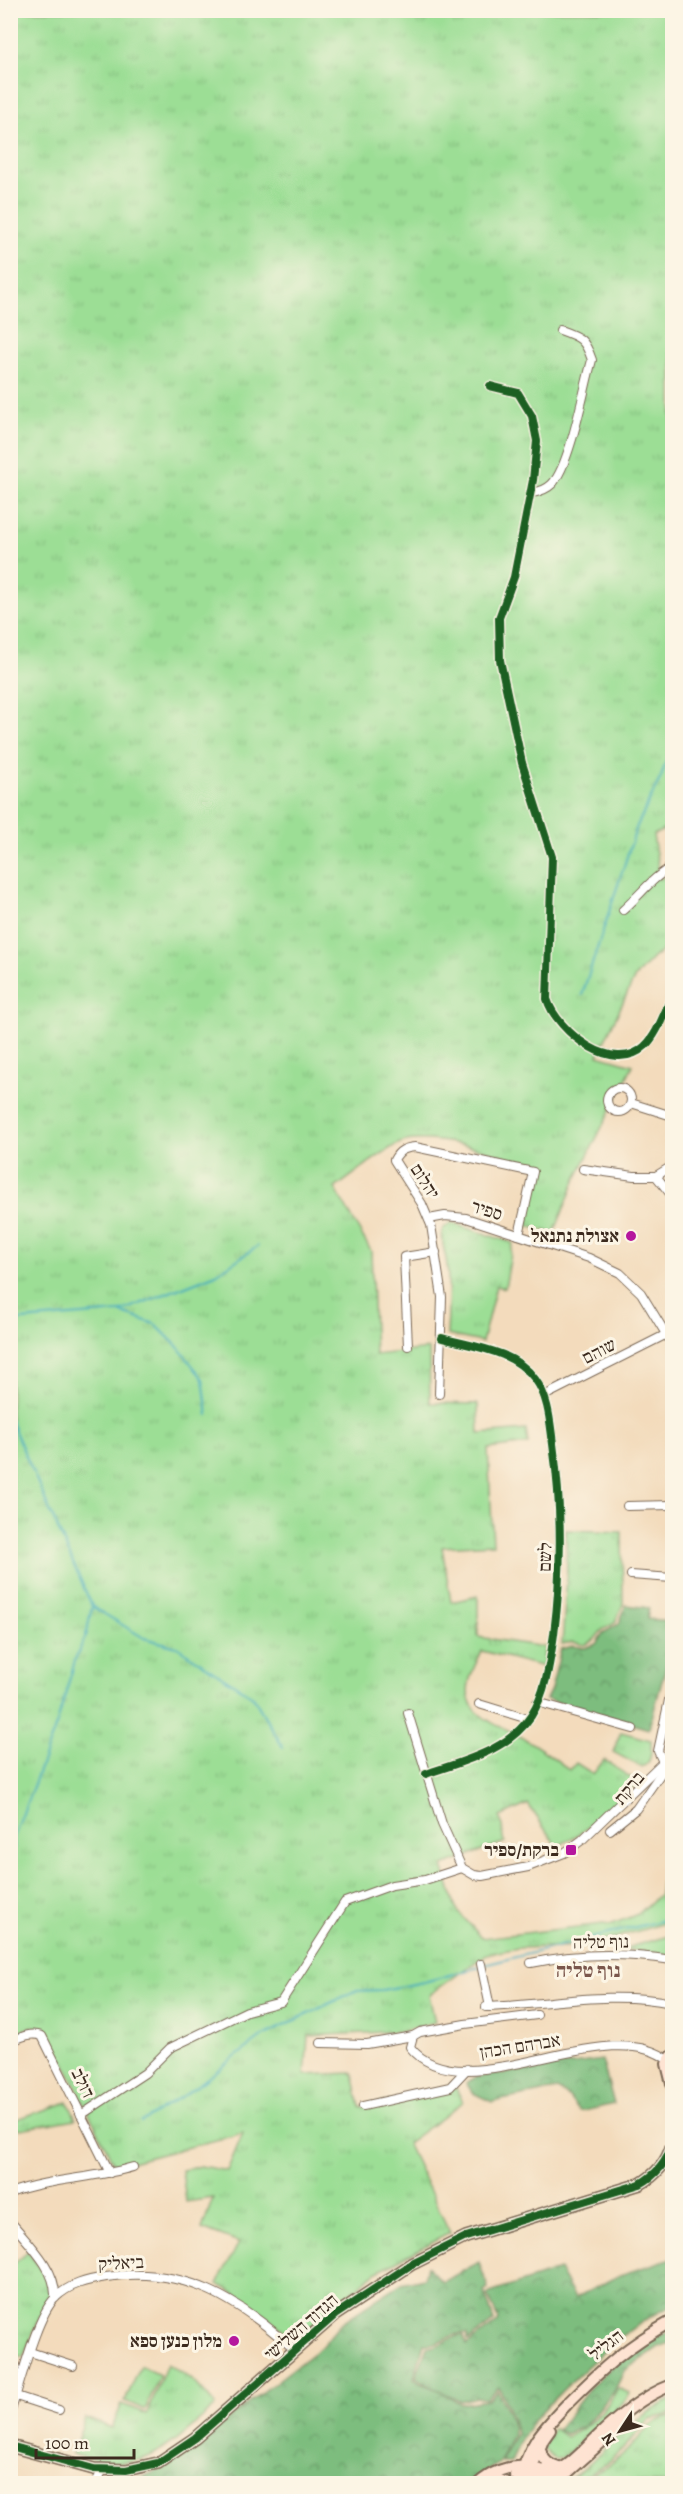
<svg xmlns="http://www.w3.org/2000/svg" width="683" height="2494" viewBox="0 0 683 2494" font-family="Alegreya,'Frank Ruhl Libre',serif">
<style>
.grass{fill:url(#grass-tufts);stroke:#6c845a;stroke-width:1.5}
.forest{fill:url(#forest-crowns);stroke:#5c744e;stroke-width:1.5}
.garden{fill:#9cde95;stroke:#6c845a;stroke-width:1.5}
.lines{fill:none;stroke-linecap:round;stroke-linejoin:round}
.stream{stroke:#3eaabe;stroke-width:2}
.street-casing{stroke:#7b6855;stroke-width:10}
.secondary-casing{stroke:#7b6855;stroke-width:14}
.street{stroke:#fff;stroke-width:8}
.secondary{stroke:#fee3d2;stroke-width:10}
.cycleway-casing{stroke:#fcf5e5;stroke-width:11}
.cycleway{stroke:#1b5e20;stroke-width:8}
.poi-dot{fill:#b5179e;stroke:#fcf5e5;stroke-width:2}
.labels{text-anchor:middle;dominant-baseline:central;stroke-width:6;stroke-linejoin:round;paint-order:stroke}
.street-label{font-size:18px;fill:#3b2a1e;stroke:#fcf5e5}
.poi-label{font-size:18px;font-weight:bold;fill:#3b2a1e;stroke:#fcf5e5;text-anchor:end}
.neighbourhood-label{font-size:20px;font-weight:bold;fill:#7a564c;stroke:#fcf5e5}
</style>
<defs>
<pattern id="grass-tufts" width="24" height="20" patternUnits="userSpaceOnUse" patternTransform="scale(1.5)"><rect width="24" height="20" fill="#9cde95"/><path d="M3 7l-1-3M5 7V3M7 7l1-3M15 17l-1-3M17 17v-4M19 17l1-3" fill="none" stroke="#87bf80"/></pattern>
<pattern id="forest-crowns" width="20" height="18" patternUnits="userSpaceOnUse" patternTransform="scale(1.5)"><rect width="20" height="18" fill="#7dbd7e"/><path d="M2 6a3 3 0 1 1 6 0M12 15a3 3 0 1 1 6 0" fill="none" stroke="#689a67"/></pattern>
</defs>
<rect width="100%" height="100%" fill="#fcf5e5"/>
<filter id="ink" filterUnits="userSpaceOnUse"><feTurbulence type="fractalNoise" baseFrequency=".0167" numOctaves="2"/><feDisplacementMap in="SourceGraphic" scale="12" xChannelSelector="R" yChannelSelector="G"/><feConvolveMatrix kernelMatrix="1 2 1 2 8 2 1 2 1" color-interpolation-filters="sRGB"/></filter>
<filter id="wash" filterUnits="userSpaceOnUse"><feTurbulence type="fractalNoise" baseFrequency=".008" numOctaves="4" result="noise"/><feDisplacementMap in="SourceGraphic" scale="24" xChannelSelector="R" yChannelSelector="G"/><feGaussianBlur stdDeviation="1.35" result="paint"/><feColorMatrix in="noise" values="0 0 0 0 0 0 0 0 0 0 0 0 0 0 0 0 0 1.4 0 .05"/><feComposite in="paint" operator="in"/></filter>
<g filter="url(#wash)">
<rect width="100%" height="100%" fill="#f3dbbc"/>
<g class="grass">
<path d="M10 11H672V826L653 835 660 879 672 874V944L654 957 635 977 598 1055 633 1065 575 1181 554 1233 527 1226 541 1167C507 1158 433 1130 400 1143 382 1151 352 1176 335 1188L371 1251 375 1355 429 1349 430 1403 478 1404 479 1434 526 1430 528 1444 488 1449 493 1544 442 1547 451 1602 478 1596V1637L544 1647V1667L482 1651C468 1679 456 1703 491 1722 497 1726 505 1728 512 1732 533 1742 551 1756 570 1770L576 1763 593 1774 604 1760 638 1782 582 1832 557 1847 528 1804 500 1817 505 1842 443 1866 456 1909 482 1938 603 1924 610 1925 638 1914 660 1894 662 1879 672 1868V1921L587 1946 518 1948 487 1954 429 1995 435 2022 404 2031 308 2036 305 2075 353 2073 360 2107 456 2088 463 2102 407 2143 450 2233 376 2272 295 2339 242 2297 217 2284 239 2243 202 2229 213 2198 186 2202 182 2170 201 2166 227 2171 243 2133 115 2166 49 2032 32 2026 11 2036Z"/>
<path d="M451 1223 513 1243 505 1288 496 1286 482 1342 447 1335C448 1312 450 1289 447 1266 446 1253 440 1242 443 1228Z"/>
<polygon points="566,1530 622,1532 623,1604 615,1623 602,1630 594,1640 585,1645 573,1642 562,1644 567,1577"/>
<path d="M621 1732 651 1740C651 1751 653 1763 641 1767L613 1752Z"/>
<polygon points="672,1935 672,1955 622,1949"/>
<polygon points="68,2102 76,2119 15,2130 11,2121"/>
<polygon points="28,2252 45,2274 51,2292 23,2357 11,2354 10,2267"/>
<path d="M167 2364 194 2381 216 2406C165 2450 144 2477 72 2454L85 2418 112 2428 122 2404 147 2414Z"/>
<path d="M618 2388 629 2393 627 2399 562 2458 554 2459 543 2448 553 2428 565 2437C587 2429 607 2409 618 2388Z"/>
<path d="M672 2399V2414L649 2419C625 2450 601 2475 562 2483 591 2468 602 2449 625 2429 640 2417 656 2407 672 2399Z"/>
<path d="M666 2417H672V2483H571C594 2476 613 2464 631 2447 645 2433 645 2424 666 2417Z"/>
</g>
<g class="forest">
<polygon points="626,1605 649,1608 647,1619 672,1621 669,1655 649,1729 546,1699 551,1689 561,1649 573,1646 585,1648 596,1644 603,1633 619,1624"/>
<polygon points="602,2060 614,2104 580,2112 566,2094 557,2089 492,2102 473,2093 466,2083 476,2077"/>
<path d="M672 2258V2306C630 2324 599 2355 567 2386 551 2402 533 2418 522 2438 517 2446 514 2455 511 2463H501L516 2433 513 2419 499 2387 486 2399 477 2397 461 2401C449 2394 424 2386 416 2377L427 2347C440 2348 450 2336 463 2335L467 2345 499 2321 487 2294 559 2270 575 2298 620 2275Z"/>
<path d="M479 2262 488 2288 484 2291 494 2321 468 2341 467 2334C451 2331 441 2346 424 2344L414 2378 420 2383 441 2391 461 2404 488 2400 498 2391 512 2421 513 2434 501 2461 473 2481 468 2484H123L165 2468 321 2347 341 2323 380 2297 402 2283 424 2278 427 2267 443 2282Z"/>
<polygon points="672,2331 672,2342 659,2347 624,2371 614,2392 584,2426 565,2434 557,2430 593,2384 639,2343"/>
</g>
<polygon class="garden" points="141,2366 160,2375 145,2410 125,2401"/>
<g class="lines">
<g class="stream">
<polyline points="582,995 637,826 661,777 672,744"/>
<polyline points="119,1312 155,1324 178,1347 203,1379 208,1415"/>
<polyline points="10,1321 119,1312 216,1274 258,1246"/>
<polyline points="10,1420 92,1606 86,1636 76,1657 57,1723 14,1837 13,1871 10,1885"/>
<polyline points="93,1607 144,1638 177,1647 253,1697 283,1747"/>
<polyline points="484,1965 672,1918"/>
<polyline points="141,2122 193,2089 263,2036 355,1991 382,1990 424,1982 479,1967"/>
</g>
</g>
</g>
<g filter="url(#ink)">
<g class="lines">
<defs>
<g id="street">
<path d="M490 386 518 393 532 416 537 441 533 480 514 577 499 618 500 660 522 763 552 857 547 999C557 1032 614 1076 645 1046 658 1034 664 1012 672 997"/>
<path d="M531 493C539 492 546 490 552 484 570 466 584 388 592 360 585 339 580 337 560 330"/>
<path d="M623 910C639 896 655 875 672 867"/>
<circle cx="619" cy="1100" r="12"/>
<polyline points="631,1103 672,1116"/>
<polyline points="583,1169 634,1176 656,1176 672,1166"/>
<polyline points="656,1176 672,1196"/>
<polyline points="429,1219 445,1216 466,1218 589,1258 620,1273 641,1293 672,1344"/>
<polyline points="408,1346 404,1257 436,1252"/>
<path d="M439 1394 442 1297 431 1225 422 1204 394 1160C399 1150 405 1148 415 1147L533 1172 519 1235"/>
<polyline points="544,1396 667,1334"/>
<polyline points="627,1506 672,1505"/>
<polyline points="631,1575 672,1578"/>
<polyline points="537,1702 633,1729"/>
<polyline points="479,1704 528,1719"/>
<polyline points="408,1713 442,1824 462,1868 474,1875 482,1876 528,1867 564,1853 582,1840 663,1762"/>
<polyline points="663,1762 658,1751 672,1686"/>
<path d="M426 1774C463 1761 508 1751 531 1716 546 1693 550 1661 554 1634 562 1570 562 1508 553 1444 550 1422 549 1398 535 1379 514 1350 474 1347 442 1338"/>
<polyline points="610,1830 636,1809 668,1763"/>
<path d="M531 1963C577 1953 626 1953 672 1960"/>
<polyline points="481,1964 490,2007"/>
<path d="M486 2007C550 2005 609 1990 672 2003"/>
<path d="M537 2015 465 2024 420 2032 413 2036 410 2047C462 2113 606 2011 668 2060"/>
<path d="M10 2042C21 2037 30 2032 42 2036L110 2173"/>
<polyline points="321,2043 367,2044 413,2036"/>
<polyline points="363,2106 450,2087 467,2069"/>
<polyline points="81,2115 145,2073 170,2048 247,2011 281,2002 345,1902 392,1885 425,1880 462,1868"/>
<path d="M10 2193C50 2178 93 2179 133 2167"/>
<path d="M10 2221C28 2243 57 2269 55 2298"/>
<polyline points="30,2352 73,2366"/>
<polyline points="16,2396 59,2410"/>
<path d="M10 2413C20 2385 36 2317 55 2298 69 2284 88 2280 106 2277 186 2265 238 2300 295 2350"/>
<polyline points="95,2484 103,2470"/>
</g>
<g id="secondary">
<polyline points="672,2056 667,2064 672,2084"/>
<path d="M10 2446 94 2469 126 2470 158 2463 195 2438 335 2315 412 2264 466 2237 640 2184C656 2175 667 2162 672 2145"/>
<path d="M540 2450C544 2462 550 2466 562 2469"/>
<polyline points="530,2472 543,2440 550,2430"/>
<polyline points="515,2475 550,2479 566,2474 624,2422"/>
<polyline points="498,2479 509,2484"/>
<path d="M478 2484C490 2473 508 2465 525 2467 537 2468 549 2475 561 2469 574 2462 586 2448 596 2438 619 2416 643 2396 672 2385"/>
<path d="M520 2484C526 2446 543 2429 568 2403 604 2367 627 2346 672 2321"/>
</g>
</defs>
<use href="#street" class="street-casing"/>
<use href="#secondary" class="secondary-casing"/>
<use href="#street" class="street"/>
<use href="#secondary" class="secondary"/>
<defs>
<g id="cycleway">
<path d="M490 386 518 393 532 416 537 441 533 480 514 577 499 618 500 660 522 763 552 857 547 999C557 1032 614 1076 645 1046 658 1034 664 1012 672 997"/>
<path d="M426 1774C463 1761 508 1751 531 1716 546 1693 550 1661 554 1634 562 1570 562 1508 553 1444 550 1422 549 1398 535 1379 514 1350 474 1347 442 1338"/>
<path d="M10 2446 94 2469 126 2470 158 2463 195 2438 335 2315 412 2264 466 2237 640 2184C656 2175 667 2162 672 2145"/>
</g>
</defs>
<use href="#cycleway" class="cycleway-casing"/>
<use href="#cycleway" class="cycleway"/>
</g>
</g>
<g class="poi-dot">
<circle cx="631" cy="1236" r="6"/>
<rect x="565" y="1844" width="12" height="12" rx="3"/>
<circle cx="234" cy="2341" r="6"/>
</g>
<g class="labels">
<g class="street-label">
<text transform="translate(425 1181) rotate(57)">יהלום</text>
<text transform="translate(487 1210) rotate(17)">ספיר</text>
<text transform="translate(599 1351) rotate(-27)">שוהם</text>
<text transform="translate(545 1557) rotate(-88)">לשם</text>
<text transform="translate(629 1788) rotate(-50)">ברקת</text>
<text transform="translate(601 1942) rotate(-1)">נוף טליה</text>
<text transform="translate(520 2046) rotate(-9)">אברהם הכהן</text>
<text transform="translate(83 2083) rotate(64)">דולב</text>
<text transform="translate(121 2263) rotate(-3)">ביאליק</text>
<text transform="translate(301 2327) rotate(-41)">הגדוד השלישי</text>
<text transform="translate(606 2345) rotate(-38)">הגליל</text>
</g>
<g class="poi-label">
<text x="619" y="1236">אצולת נתנאל</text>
<text x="559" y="1850">ברקת/ספיר</text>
<text x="222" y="2341">מלון כנען ספא</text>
</g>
<g class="neighbourhood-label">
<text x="588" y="1970">נוף טליה</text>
</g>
</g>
<rect width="683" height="2494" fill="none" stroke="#fcf5e5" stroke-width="36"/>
<g transform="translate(620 2431) rotate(234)" stroke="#fcf5e5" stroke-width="4.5" paint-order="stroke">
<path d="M0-4.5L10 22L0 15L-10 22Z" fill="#3b2a1e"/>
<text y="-9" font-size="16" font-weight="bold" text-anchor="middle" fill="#3b2a1e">N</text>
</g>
<path d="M36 2449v9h98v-9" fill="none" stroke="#3b2a1e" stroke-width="3"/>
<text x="45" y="2449" font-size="18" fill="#3b2a1e" stroke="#fcf5e5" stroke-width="4.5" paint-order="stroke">100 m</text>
</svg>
